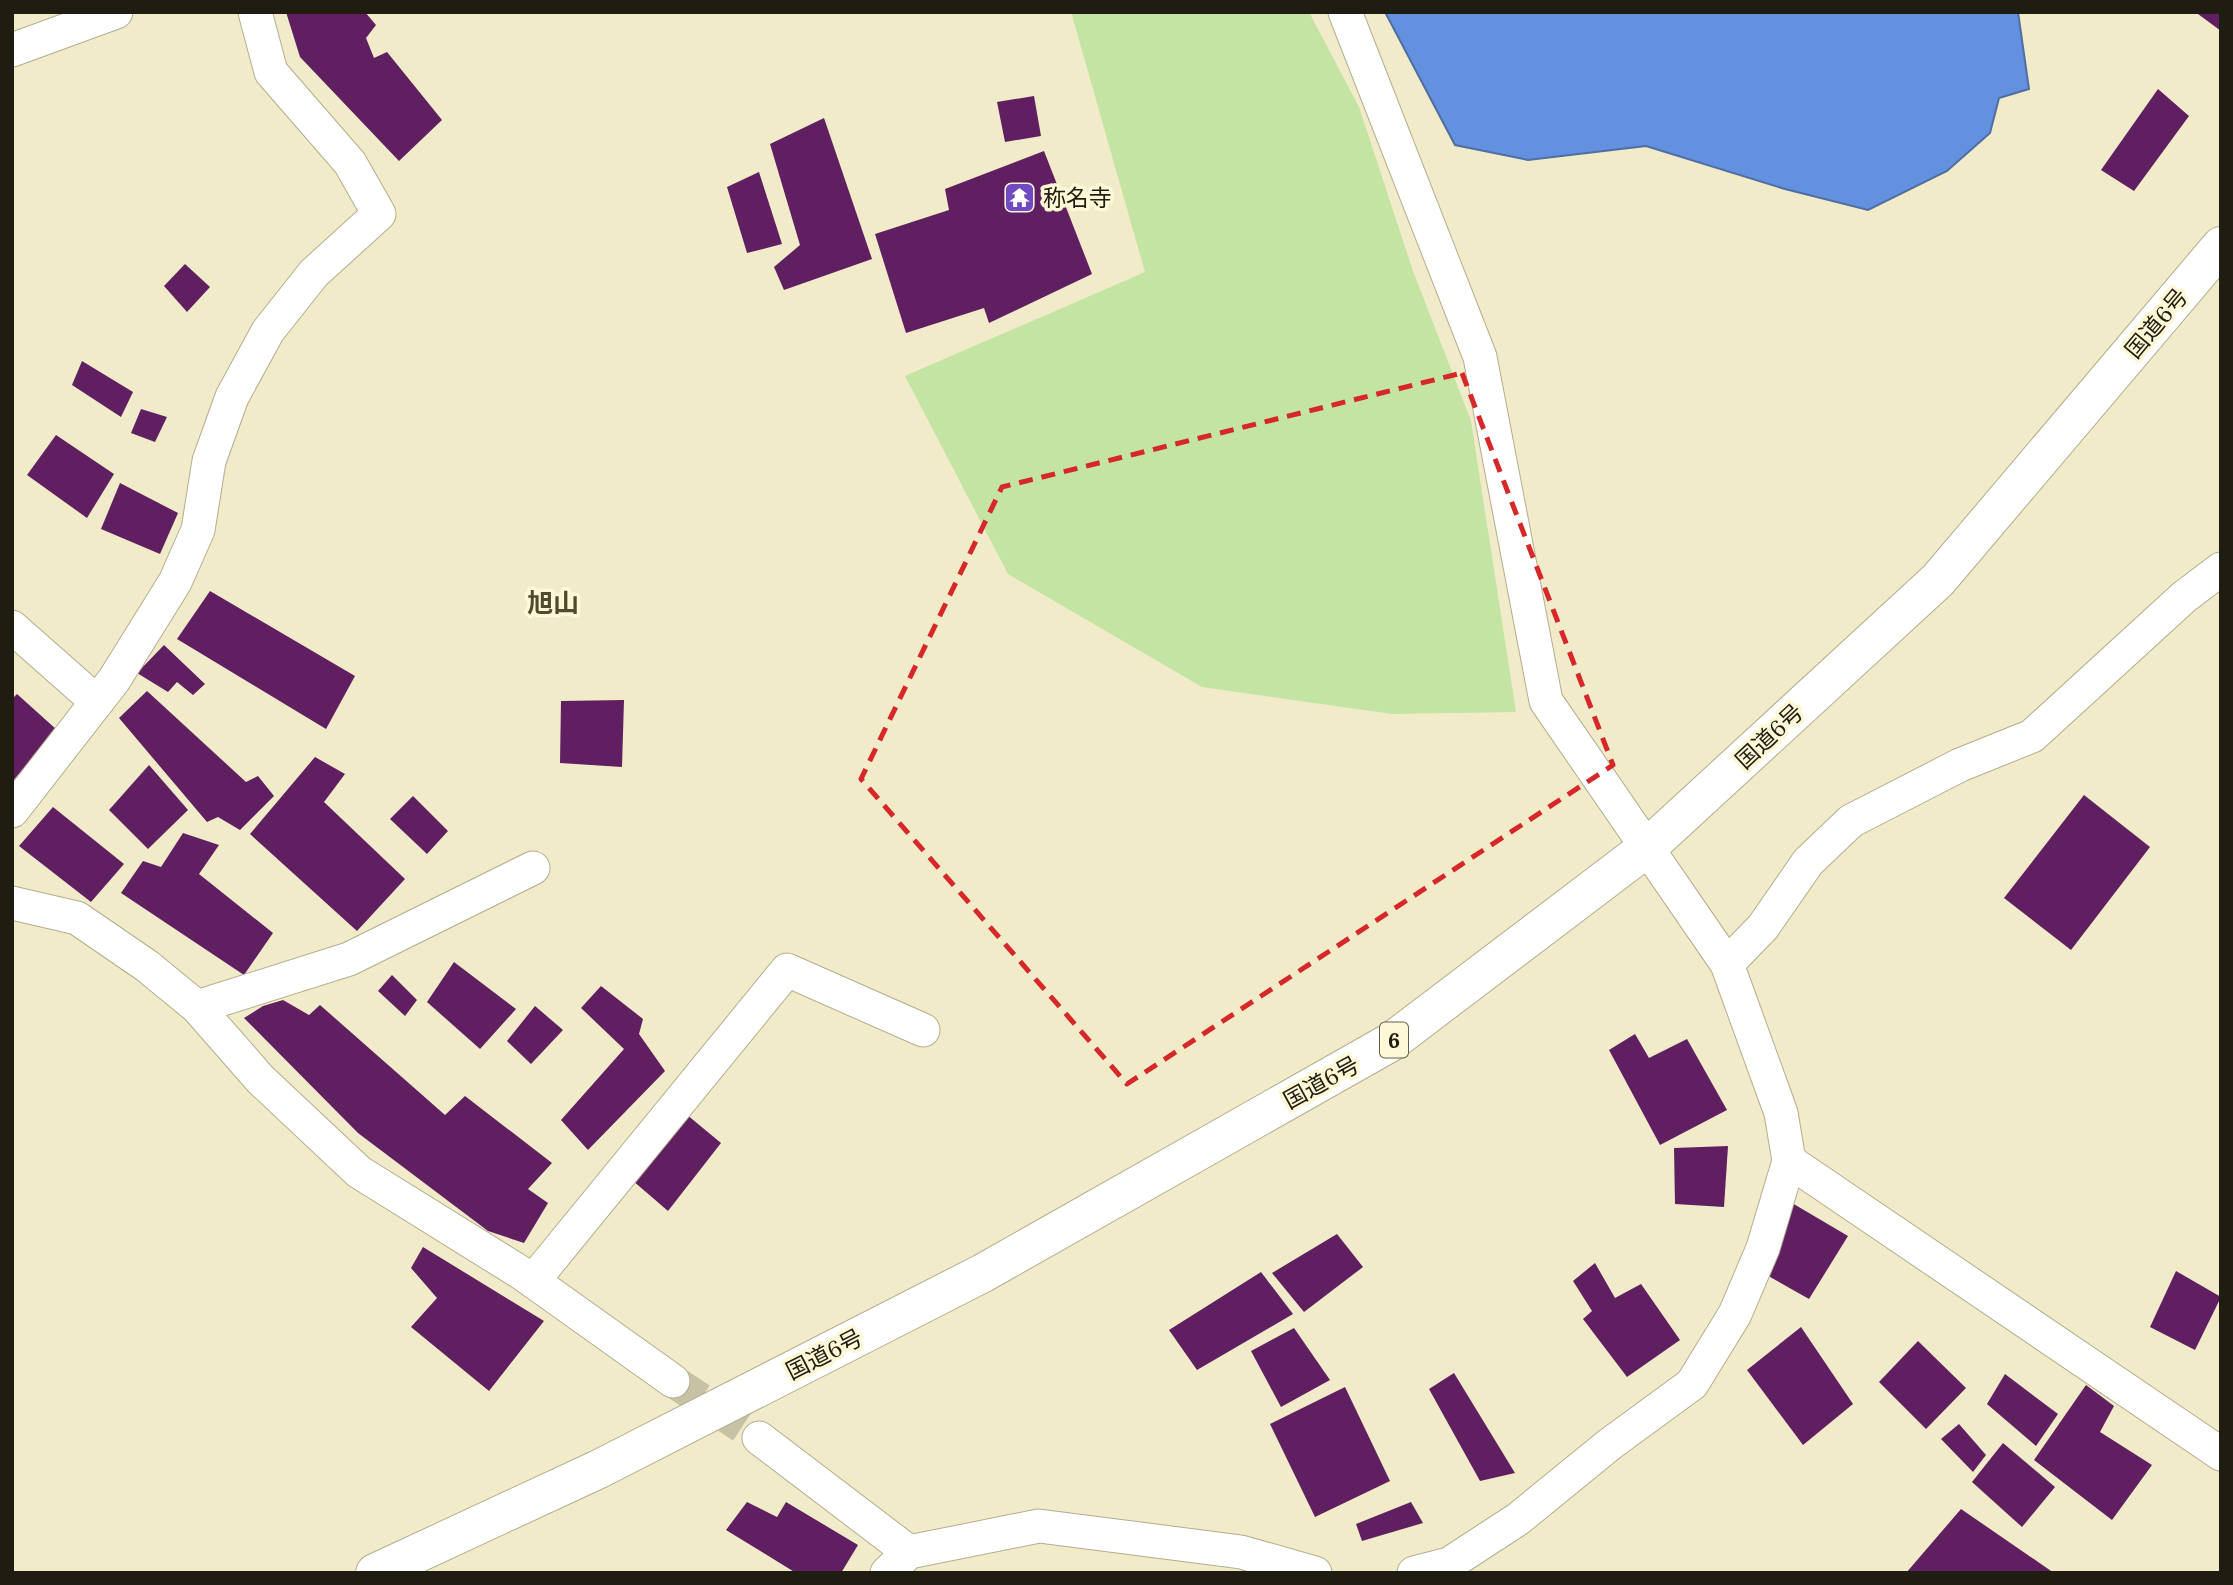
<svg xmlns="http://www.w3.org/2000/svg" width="2233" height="1585" viewBox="0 0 2233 1585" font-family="Lora,'Noto Sans JP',serif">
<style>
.green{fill:#c3e4a3}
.water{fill:#6390df;stroke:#4f6ea1;stroke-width:2}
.building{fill:#601f61}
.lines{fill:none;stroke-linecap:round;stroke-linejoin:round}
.street-tunnel{stroke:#c7c2a5;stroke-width:33;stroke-dasharray:33 17;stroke-linecap:butt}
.street-casing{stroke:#b3ad8e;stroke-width:35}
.highway-casing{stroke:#b3ad8e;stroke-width:40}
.street{stroke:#fff;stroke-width:33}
.highway{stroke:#fff;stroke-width:38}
.marked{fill:none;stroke:#d62828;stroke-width:5;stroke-dasharray:14 9;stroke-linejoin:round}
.labels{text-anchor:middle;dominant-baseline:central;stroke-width:7;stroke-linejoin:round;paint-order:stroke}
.shield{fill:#fef8d7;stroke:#625f4c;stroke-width:2}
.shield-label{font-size:21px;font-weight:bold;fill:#1f1d11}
.poi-label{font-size:23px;fill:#1f1d11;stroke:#fef8d7;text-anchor:start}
.street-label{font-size:23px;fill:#1f1d11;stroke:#fef8d7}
.quarter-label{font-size:26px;font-weight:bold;fill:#504b2f;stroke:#fef8d7}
</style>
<rect width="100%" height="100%" fill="#f1ebca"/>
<polygon class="green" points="1071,12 1309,12 1359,107 1413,271 1471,421 1516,712 1392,714 1202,687 1008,574 905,376 1145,272"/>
<polygon class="water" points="1385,12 2018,12 2029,89 1999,98 1990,133 1947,171 1868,210 1785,189 1646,146 1528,160 1455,145"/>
<g class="building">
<polygon points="286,12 365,12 376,25 366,38 374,58 387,52 442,120 399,161 300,57"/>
<polygon points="2199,12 2221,12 2221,31 2198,14"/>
<polygon points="2158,89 2189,116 2134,191 2101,170"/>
<polygon points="1034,96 1041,136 1005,142 997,102"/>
<polygon points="824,118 872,259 784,290 774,267 800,245 770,144"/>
<polygon points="1044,151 1092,274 989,323 984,308 906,333 875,234 949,210 945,189"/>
<polygon points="759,172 782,244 747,253 727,187"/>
<polygon points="185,264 210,287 187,312 164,286"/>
<polygon points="82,361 133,392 121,417 72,385"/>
<polygon points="141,409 167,417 155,442 131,433"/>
<polygon points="56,435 114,474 87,518 27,475"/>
<polygon points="120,483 178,513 160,554 101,529"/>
<polygon points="210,591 355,676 326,729 177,639"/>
<polygon points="164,645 205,684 193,695 177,682 168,692 137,673"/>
<polygon points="147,691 246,782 258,776 274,796 240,830 218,817 207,822 119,718"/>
<polygon points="17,694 57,730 12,782 12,699"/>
<polygon points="624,700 622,767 560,763 561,701"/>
<polygon points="315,757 345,774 324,802 405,879 357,931 250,834"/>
<polygon points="149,765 188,810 148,849 109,810"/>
<polygon points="2084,795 2150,847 2071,950 2004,898"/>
<polygon points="413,796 448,831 427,854 390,819"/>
<polygon points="53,807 124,864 91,902 19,846"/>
<polygon points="183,833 219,845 199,874 273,933 244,975 121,893 143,861 161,867"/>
<polygon points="454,962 516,1009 480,1049 427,1002"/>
<polygon points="392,975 417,1000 405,1016 378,991"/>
<polygon points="601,986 643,1019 639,1034 665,1071 588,1150 561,1120 624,1049 581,1008"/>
<polygon points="283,1000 309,1015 320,1005 445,1115 465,1096 552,1163 528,1189 548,1203 524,1243 488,1231 358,1133 244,1018 263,1006"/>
<polygon points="535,1006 563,1030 531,1064 507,1041"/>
<polygon points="1635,1034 1649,1058 1687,1039 1727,1110 1660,1145 1609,1050"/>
<polygon points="686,1114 721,1143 668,1211 632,1180"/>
<polygon points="1728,1146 1724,1207 1675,1204 1674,1148"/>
<polygon points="1792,1203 1848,1236 1809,1299 1763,1273"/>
<polygon points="1337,1234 1363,1267 1304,1312 1272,1273"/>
<polygon points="423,1247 544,1321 489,1391 411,1327 437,1298 411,1268"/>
<polygon points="1595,1263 1615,1298 1641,1284 1680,1340 1627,1377 1583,1319 1592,1311 1573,1281"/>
<polygon points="2176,1271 2221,1297 2195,1350 2150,1327"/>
<polygon points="1261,1272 1293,1314 1197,1370 1169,1330"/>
<polygon points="1801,1327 1853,1404 1803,1445 1747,1370"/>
<polygon points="1294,1328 1330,1380 1281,1407 1251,1351"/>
<polygon points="1918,1341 1966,1388 1926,1429 1879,1382"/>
<polygon points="1454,1373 1515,1473 1480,1481 1429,1389"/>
<polygon points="2005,1374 2058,1414 2036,1446 1987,1404"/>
<polygon points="2086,1385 2114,1406 2100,1432 2152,1465 2112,1520 2034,1460"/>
<polygon points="1345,1387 1390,1481 1315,1517 1270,1424"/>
<polygon points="1959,1424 1986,1455 1973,1472 1941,1439"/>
<polygon points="2003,1443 2055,1487 2022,1527 1972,1482"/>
<polygon points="747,1502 777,1517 786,1502 858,1545 841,1573 796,1573 726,1530"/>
<polygon points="1411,1502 1423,1523 1362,1541 1356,1524"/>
<polygon points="1961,1509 2054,1573 1906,1573"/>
</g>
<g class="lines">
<polyline class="street-tunnel" points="673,1381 759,1438"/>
<defs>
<g id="street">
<polyline points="1345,12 1480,357 1546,701 1727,964 1781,1113 1789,1161 1763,1248 1735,1314 1692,1384 1610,1444 1518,1519 1449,1564 1414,1573"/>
<polyline points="12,50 116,12"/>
<polyline points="12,627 97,702"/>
<polyline points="12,811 114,680 175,582 198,530 209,461 232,397 268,331 314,273 379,214 350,163 271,72 255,12"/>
<polyline points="12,903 77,918 147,966 197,1007 260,1079 359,1172 523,1274 673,1381"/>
<polyline points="1727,964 1763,927 1808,862 1851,821 1960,765 2032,736 2184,597 2221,569"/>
<polyline points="197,1007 349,959 533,868"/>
<polyline points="1789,1161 2221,1454"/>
<polyline points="533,1281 787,970 923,1030"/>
<polyline points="759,1438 909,1552"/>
<polyline points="887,1573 909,1552 1039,1526 1241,1552 1315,1573"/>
</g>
<polyline id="highway" points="375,1573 599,1469 983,1273 1391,1042 1648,847 1938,580 2221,246"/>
</defs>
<use href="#street" class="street-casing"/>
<use href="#highway" class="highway-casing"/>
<use href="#street" class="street"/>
<use href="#highway" class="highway"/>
</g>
<path class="marked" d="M1462 373 1613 765 1127 1084 861 779 1002 487Z"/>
<defs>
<symbol id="temple-square" viewBox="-11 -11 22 22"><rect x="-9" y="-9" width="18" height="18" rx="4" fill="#7149c2" stroke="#fef8d7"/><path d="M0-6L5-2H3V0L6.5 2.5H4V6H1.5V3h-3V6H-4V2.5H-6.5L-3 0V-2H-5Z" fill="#fff"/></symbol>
</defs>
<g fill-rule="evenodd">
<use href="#temple-square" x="1002" y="180" width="35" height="35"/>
</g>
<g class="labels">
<rect class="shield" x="1380" y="1022.5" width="28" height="35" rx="5"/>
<g class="shield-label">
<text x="1394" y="1040">6</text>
</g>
<g class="poi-label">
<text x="1043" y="197">称名寺</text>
</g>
<g class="street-label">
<text transform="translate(2156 323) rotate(-50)">国道6号</text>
<text transform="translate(1769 736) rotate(-43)">国道6号</text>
<text transform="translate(1321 1082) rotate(-29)">国道6号</text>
<text transform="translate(824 1354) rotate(-27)">国道6号</text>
</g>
<g class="quarter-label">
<text x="553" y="602">旭山</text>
</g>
</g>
<rect width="2233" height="1585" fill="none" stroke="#1f1d11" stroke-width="28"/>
</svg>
